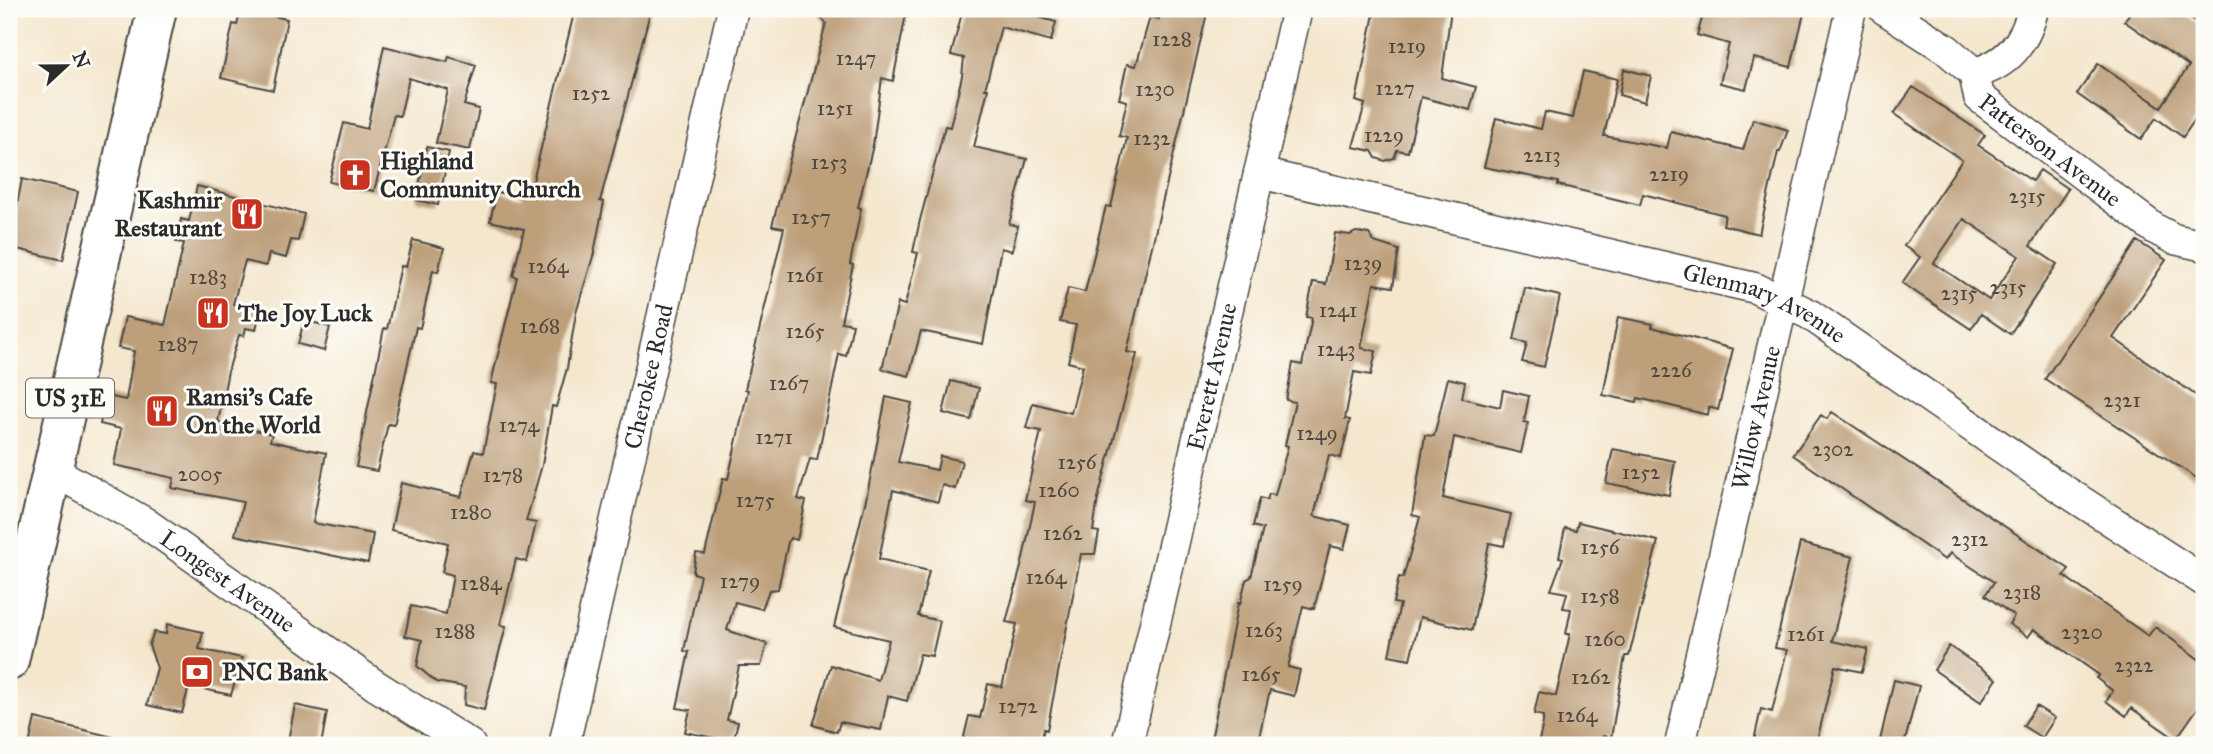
<svg xmlns="http://www.w3.org/2000/svg" width="2213" height="754" viewBox="0 0 2213 754" font-family="'IM FELL Great Primer',serif">
<rect width="100%" height="100%" fill="#fdfcf7"/>
<filter id="ink" filterUnits="userSpaceOnUse"><feTurbulence type="fractalNoise" baseFrequency=".0143" numOctaves="2"/><feDisplacementMap in="SourceGraphic" scale="14" xChannelSelector="R" yChannelSelector="G"/><feConvolveMatrix kernelMatrix="1 2 1 2 8 2 1 2 1" color-interpolation-filters="sRGB"/></filter>
<filter id="wash" filterUnits="userSpaceOnUse"><feTurbulence type="fractalNoise" baseFrequency=".00686" numOctaves="4" result="noise"/><feDisplacementMap in="SourceGraphic" scale="28" xChannelSelector="R" yChannelSelector="G"/><feGaussianBlur stdDeviation="1.57" result="paint"/><feColorMatrix in="noise" values="0 0 0 0 0 0 0 0 0 0 0 0 0 0 0 0 0 1.4 0 .05"/><feComposite in="paint" operator="in"/></filter>
<g filter="url(#wash)">
<rect width="100%" height="100%" fill="#f4e7ce"/>
<g id="blocks">
<path fill="#bd9f7a" fill-rule="evenodd" d="M241,9L287,19L273,90L221,78L233,24L237,25Z
M575,9H651L600,201L604,202L594,253L576,313L567,368L556,407L552,406L542,465L526,521L536,523L527,562L516,559L500,625L506,626L484,710L464,705L465,687L436,682L417,666L422,640L405,636L411,606L446,614L453,575L442,572L448,543L391,530L401,483L461,497L474,451L483,453L497,384L491,383L517,277L513,276L524,229L490,221L497,192L522,198L526,183L532,185Z
M813,9H907L893,81L882,78L873,145L858,207L861,208L850,264L853,265L841,322L853,324L846,356L839,354L817,460L810,459L798,499L806,501L797,540L790,538L788,542L778,589L769,590L762,609L735,602L727,630L767,644L761,666H739L727,720L738,722L733,742L685,732L690,710L677,708L689,652L684,651L700,575L693,573L696,553L705,554L723,478L728,479L748,390L745,389L784,228L772,226L826,23Z
M963,9H1008L1056,22L1051,41L1001,27L985,89H988L974,147L1027,159L1009,224L1018,226L1012,251L1001,248L983,344L921,331L909,376L882,369L898,303L905,305L918,253L913,252L920,220L945,126L950,127L962,76L964,58L951,55Z
M1161,9H1208L1127,352L1137,354L1098,498L1093,531L1099,532L1095,554H1081L1047,730L1044,729L1040,745H962L969,716L980,718L988,684L1002,687L1017,624L1006,622L1022,563L1035,502L1025,500L1041,431L1026,428L1033,403L1071,413L1083,366L1068,362L1076,325L1060,322L1068,288L1085,292L1106,206L1111,207L1127,138L1119,136L1127,101L1119,99L1127,64L1136,66L1150,17L1159,19Z
M1375,9H1451L1442,78L1476,87L1470,110L1421,97L1408,152L1397,150L1394,158L1385,161L1376,158L1372,151L1353,147L1365,104L1356,101Z
M1705,9H1805L1791,67L1754,58L1746,89L1720,83L1729,44L1697,35Z
M2133,9H2177L2204,28V106L2183,137L2156,118L2141,139L2077,94L2098,64L2161,107L2189,66L2124,21Z
M384,46L447,62L449,57L476,65L464,105L479,109L470,150L436,143L448,90L409,78L400,116L394,115L374,191L329,182L344,123L367,129Z
M1624,69L1651,76L1645,102L1619,95Z
M1583,71L1617,79L1604,136L1667,148L1671,132L1743,150L1753,119L1788,130L1780,152H1778L1759,234L1723,225L1725,215L1643,194L1640,205L1558,185V182L1484,167L1496,118L1541,129L1545,112L1573,118Z
M1913,87L1985,135L1978,145L2032,181L2040,170L2068,189L2030,246L2057,264L2010,334L1981,314L1971,329L1902,283L1920,257L1904,246L1962,160L1894,114ZM1964,219L2019,256L1989,300L1934,263Z
M427,147L449,152L438,205L416,200Z
M22,179L78,192L63,260L9,247Z
M197,186L304,214L298,241L291,240L286,258L269,254L266,266L245,261L233,304L260,310L256,330L246,328L244,336L239,335L228,371L218,422L272,434L270,441L326,453L313,523L373,534L368,563L235,535L243,502L172,488L174,478L114,465L121,429L100,424L106,396L126,400L134,351L118,348L125,317L165,325L184,243L176,242L181,219L189,221Z
M1356,232L1369,234L1374,242L1399,250L1393,287L1374,284L1361,348L1376,351L1371,375L1354,372L1345,419L1350,420L1341,458L1329,455L1314,516L1350,525L1344,549L1330,546L1314,609L1303,606L1288,667L1300,670L1294,696L1270,690L1257,745H1210L1238,603L1240,604L1246,580L1251,577L1263,529L1253,526L1260,498L1267,500L1269,494L1275,495L1288,446L1285,445L1295,402L1286,400L1293,363L1302,365L1312,318L1306,317L1313,282L1326,284L1335,233L1350,235Z
M413,240L444,248L438,272L433,270L420,328L416,327L394,425L388,424L377,471L356,467L384,328L387,329L401,266L406,267Z
M2137,241L2166,260L2113,338L2204,401V483L2045,379Z
M1525,288L1560,296L1544,367L1522,362L1527,343L1514,340Z
M1618,317L1653,324L1652,327L1733,349L1718,410L1709,407L1708,415L1638,398L1637,402L1603,395Z
M304,320L330,327L324,351L298,344Z
M1448,378L1465,382L1462,398L1500,407L1503,390L1529,396L1524,422L1528,423L1521,453L1454,437L1443,498L1511,514L1504,546L1489,543L1472,630L1420,617L1410,659L1389,655L1400,604L1393,603L1399,577L1403,578L1420,517L1412,515L1425,435L1434,436Z
M951,381L979,388L971,420L943,413Z
M886,397L912,403L898,462L937,470L940,456L962,461L955,489L942,485L938,502L893,490L879,559L929,571L918,616L940,621L932,656L920,654L907,701L888,696L881,730L840,722L837,732L813,725L831,665L878,680L889,640L834,627L867,495Z
M1832,412L2069,569L2064,576L2148,636L2155,627L2204,663V699L2176,739L2131,708L2126,716L2106,701L2113,691L2096,678L2099,675L2034,629L2028,637L2009,624L2014,616L1985,595L1994,582L1950,553L1945,560L1793,455L1821,415L1827,419Z
M1613,449L1675,461L1669,495L1606,483Z
M1578,522L1658,541L1629,656H1625L1611,738L1603,736L1601,745H1538L1543,723V716L1534,714L1539,692L1556,696L1570,634H1566L1571,609L1563,608L1567,593L1551,590L1563,558L1559,557L1565,528L1576,530Z
M1800,543L1853,557L1832,641L1868,649L1862,672L1835,666L1817,741L1808,739L1807,745H1753L1761,709L1772,712L1787,650L1775,648Z
M167,624L203,632L199,649L242,658L231,695L189,686L182,713L147,705L157,668L149,645L154,632L166,634Z
M1949,646L1997,679L1981,702L1934,670Z
M1894,680L1919,686L1904,745H1879Z
M295,705L327,712L321,745H291L292,742L288,741Z
M2036,706L2055,718L2042,738L2023,726Z
M35,718L113,737L112,745H29Z"/>
</g>
</g>
<g filter="url(#ink)">
<use href="#blocks" fill-opacity="0" stroke="#494743" stroke-width="2"/>
<g fill="none" stroke-linecap="round" stroke-linejoin="round">
<defs>
<g id="minor">
<path id="s1" d="M1884,9L1946,49L1974,73L1979,97L2155,229L2174,239L2204,246"/>
<path d="M1974,73C2007,65 2026,42 2033,9"/>
<path id="s2" d="M1259,173L1755,288L1809,314L2053,483L2204,581"/>
<path id="s3" d="M54,471L144,522L375,685L470,745"/>
<path id="s4" d="M564,745L733,9"/>
<path id="s5" d="M1127,745L1297,9"/>
<path id="s6" d="M1680,745L1851,9"/>
</g>
<path id="primary" d="M9,661L157,9"/>
</defs>
<use href="#minor" stroke="#494743" stroke-width="33"/>
<use href="#primary" stroke="#494743" stroke-width="42"/>
<use href="#minor" stroke="#fff" stroke-width="30"/>
<use href="#primary" stroke="#fff" stroke-width="38"/>
</g>
</g>
<defs>
<symbol id="church-square" viewBox="-11 -11 22 22"><rect x="-9" y="-9" width="18" height="18" rx="4" fill="#c8321e" stroke="#fdfcf7"/><path d="M-1.2-6h2.4v3.5h3.3v2.4h-3.3V6h-2.4V-.1h-3.3v-2.4h3.3Z" fill="#fff"/></symbol>
<symbol id="restaurant-square" viewBox="-11 -11 22 22"><rect x="-9" y="-9" width="18" height="18" rx="4" fill="#c8321e" stroke="#fdfcf7"/><path d="M-5-6h1v4h1v-4h1v4h1v-4h1v5L-1.5 .5V6h-2V.5L-5-1ZM5-6V6H3V1.5H1.5Q1.5-4 5-6Z" fill="#fff"/></symbol>
<symbol id="bank-square" viewBox="-11 -11 22 22"><rect x="-9" y="-9" width="18" height="18" rx="4" fill="#c8321e" stroke="#fdfcf7"/><path d="M-6-4H6V4H-6ZM0-2.3a2.3 2.3 0 1 0 0 4.6a2.3 2.3 0 1 0 0-4.6Z" fill="#fff"/></symbol>
</defs>
<g fill-rule="evenodd">
<use href="#church-square" x="336" y="156" width="38" height="38"/>
<use href="#restaurant-square" x="228" y="195" width="38" height="38"/>
<use href="#restaurant-square" x="194" y="294" width="38" height="38"/>
<use href="#restaurant-square" x="143" y="392" width="38" height="38"/>
<use href="#bank-square" x="178" y="653" width="38" height="38"/>
</g>
<g text-anchor="middle" dominant-baseline="central" stroke-width="6" stroke-linejoin="round" paint-order="stroke">
<g font-size="21" fill="#50483f">
<text x="1172" y="39">1228</text>
<text x="1407" y="46">1219</text>
<text x="856" y="58">1247</text>
<text x="1395" y="88">1227</text>
<text x="1155" y="89">1230</text>
<text x="591" y="93">1252</text>
<text x="835" y="108">1251</text>
<text x="1384" y="135">1229</text>
<text x="1152" y="138">1232</text>
<text x="1542" y="155">2213</text>
<text x="829" y="162">1253</text>
<text x="1669" y="174">2219</text>
<text x="2027" y="196">2315</text>
<text x="811" y="217">1257</text>
<text x="1363" y="263">1239</text>
<text x="548" y="266">1264</text>
<text x="805" y="275">1261</text>
<text x="208" y="277">1283</text>
<text x="2008" y="287">2315</text>
<text x="1959" y="293">2315</text>
<text x="1338" y="310">1241</text>
<text x="540" y="326">1268</text>
<text x="805" y="331">1265</text>
<text x="178" y="344">1287</text>
<text x="1336" y="349">1243</text>
<text x="1671" y="370">2226</text>
<text x="789" y="383">1267</text>
<text x="2122" y="400">2321</text>
<text x="519" y="425">1274</text>
<text x="1317" y="433">1249</text>
<text x="774" y="437">1271</text>
<text x="1833" y="449">2302</text>
<text x="1077" y="462">1256</text>
<text x="1641" y="472">1252</text>
<text x="200" y="474">2005</text>
<text x="503" y="475">1278</text>
<text x="1059" y="490">1260</text>
<text x="755" y="500">1275</text>
<text x="471" y="512">1280</text>
<text x="1063" y="533">1262</text>
<text x="1970" y="539">2312</text>
<text x="1600" y="547">1256</text>
<text x="1046" y="577">1264</text>
<text x="740" y="581">1279</text>
<text x="481" y="583">1284</text>
<text x="1283" y="584">1259</text>
<text x="2022" y="592">2318</text>
<text x="1600" y="596">1258</text>
<text x="1264" y="630">1263</text>
<text x="455" y="631">1288</text>
<text x="2082" y="632">2320</text>
<text x="1806" y="634">1261</text>
<text x="1605" y="639">1260</text>
<text x="2134" y="665">2322</text>
<text x="1261" y="674">1265</text>
<text x="1591" y="677">1262</text>
<text x="1018" y="706">1272</text>
<text x="1577" y="715">1264</text>
</g>
<rect fill="#fdfcf7" stroke="#6a6a68" stroke-width="2" x="26" y="378.5" width="88" height="39" rx="5"/>
<g font-size="23" font-weight="bold" fill="#2b2b2b">
<text x="70" y="398">US 31E</text>
</g>
<g font-size="24" fill="#2b2b2b" stroke="#fdfcf7">
<text stroke="none"><textPath href="#s1" startOffset="224">Patterson Avenue</textPath></text>
<text stroke="none"><textPath href="#s2" startOffset="523">Glenmary Avenue</textPath></text>
<text stroke="none"><textPath href="#s4" startOffset="378">Cherokee Road</textPath></text>
<text stroke="none"><textPath href="#s5" startOffset="378">Everett Avenue</textPath></text>
<text stroke="none"><textPath href="#s6" startOffset="336">Willow Avenue</textPath></text>
<text stroke="none"><textPath href="#s3" startOffset="206">Longest Avenue</textPath></text>
</g>
<g font-size="24" font-weight="bold" fill="#2b2b2b" stroke="#fdfcf7" text-anchor="start">
<text x="380" y="161">Highland<tspan x="380" dy="28">Community Church</tspan></text>
<text x="222" y="200" text-anchor="end">Kashmir<tspan x="222" dy="28">Restaurant</tspan></text>
<text x="238" y="313">The Joy Luck</text>
<text x="186" y="397">Ramsi's Cafe<tspan x="186" dy="28">On the World</tspan></text>
<text x="222" y="672">PNC Bank</text>
</g>
</g>
<rect width="2213" height="754" fill="none" stroke="#fdfcf7" stroke-width="35"/>
<g transform="translate(66 66) rotate(68)" stroke="#fdfcf7" stroke-width="5" paint-order="stroke">
<path d="M0-5L12 26L0 18L-12 26Z" fill="#2b2b2b"/>
<text y="-10" font-size="19" font-weight="bold" text-anchor="middle" fill="#2b2b2b">N</text>
</g>
</svg>
